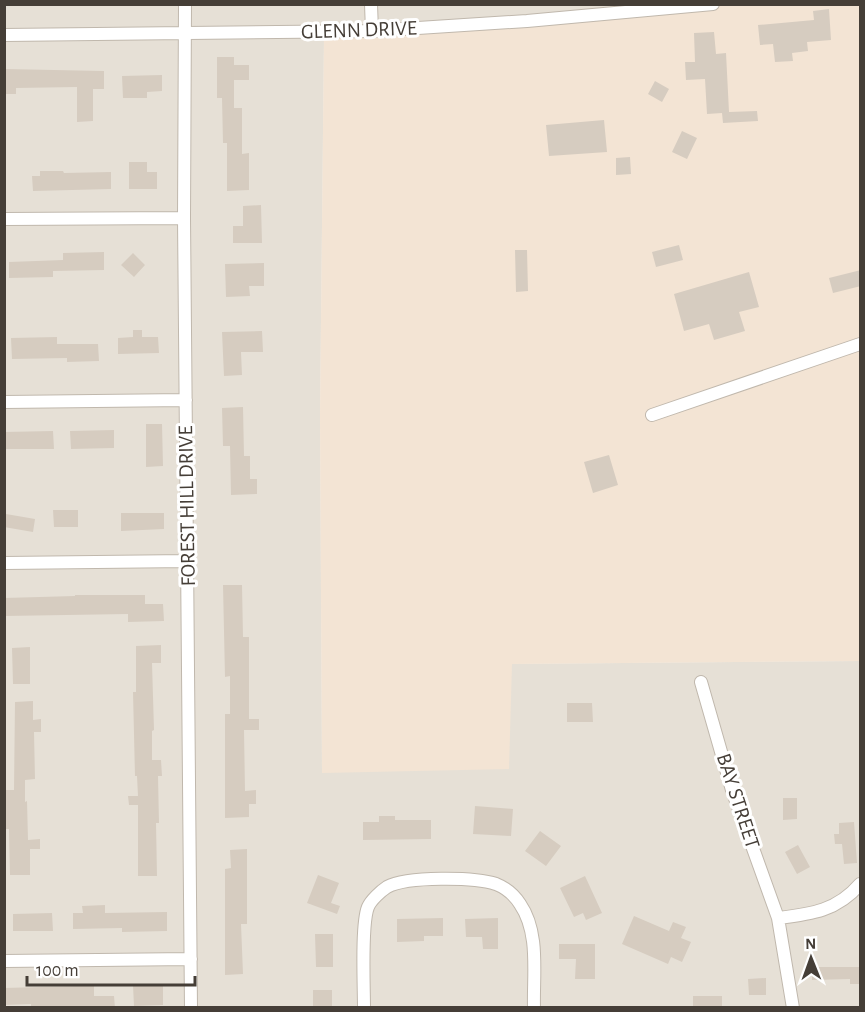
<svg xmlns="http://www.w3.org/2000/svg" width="865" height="1012" viewBox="0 0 865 1012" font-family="'Alegreya Sans',sans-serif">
<rect width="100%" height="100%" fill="#f2eee7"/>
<path fill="#e6e0d6" d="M5,5H692L324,37L320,415L322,772L512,664L860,661V1007L5,1008Z"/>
<path fill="#f3e4d4" d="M692,5H860V661L512,664L509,769L322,773L320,415L324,37Z"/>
<path fill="#d6ccc0" d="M829,9L831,40L807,42L808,51L792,53L793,61L775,62L773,44L760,45L758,25L814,20L813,11Z
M714,32L716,54L726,53L729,112L757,111L758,121L723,123L722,113L707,114L705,79L686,80L685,62H695L694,33Z
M217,57H234V65H249V80H234V108H242V154L249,153V190L227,191V143H223L222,98H217Z
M4,69L104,71V89H93V121L77,122V87L16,88V94H4Z
M162,75V91L147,92V98H123L122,76Z
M655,81L669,89L662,102L648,94Z
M604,120L607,152L549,156L546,125Z
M682,131L697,138L687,159L672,152Z
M630,157L631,174L616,175V158Z
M129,162H147V172H157V189H129Z
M40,171H63L64,173L111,172V189L33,191L32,176H40Z
M261,205L262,243H233V226H243V206Z
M679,245L683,260L656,267L652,252Z
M515,250H527L528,291L516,292Z
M104,252V270L53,271V277L9,278V262L63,260V253Z
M133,253L145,265L134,277L121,265Z
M264,263V286H249L250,296L226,297L225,264Z
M861,270V286L833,293L829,278Z
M749,272L759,307L739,312L745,331L714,340L709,324L684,331L674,294Z
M133,330H142V337H158L159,353L118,354V338L133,337Z
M262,331L263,352H241L242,375L224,376L222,332Z
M57,337V344H98L99,361L67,362V358L12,359L11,338Z
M243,407L244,456H250V479H257V494L231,495L230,446H223L222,408Z
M146,424H162L163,466L146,467Z
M114,430V448L71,449L70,431Z
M53,431L54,449H4V432Z
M609,455L618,485L593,493L584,462Z
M53,510H78V527H54Z
M121,513H164V529L121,531Z
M6,514L35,519L33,532L4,527Z
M223,585H242L243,637H249V719H259V730H244L245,791L256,790V804H249V817L225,818V714H230V676L225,677Z
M75,595H145V604H163L164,621L128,622V614L4,616V598L75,596Z
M161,645V663H152L154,730L152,731V760H161L162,776H158L159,823H156L157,876H138V805H129L128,796H138L137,776H135L133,692H136V646Z
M30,647V684H13L12,648Z
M33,701V720L41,719V732H34L35,779L25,780V802L27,801L28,840L40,839V849H30V875H10L9,829H6V790H14L15,702Z
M567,703H592L593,722H567Z
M783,798H797V819L783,820Z
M475,806L513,809L511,836L473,834Z
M379,816H395V820H431V839L363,840V822H379Z
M854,822L857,863L844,864L842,844H835L834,834H839V823Z
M540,831L561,846L546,866L525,851Z
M798,845L810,867L797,874L785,852Z
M247,849V924H241L243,974L225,975V869L231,868L230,850Z
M318,875L339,883L331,903L340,906L337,914L307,903Z
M585,876L602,913L586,920L583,913L574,917L560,888Z
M105,905V913L167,912V931L122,932V928L73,929V913H83L82,906Z
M52,913L53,931H13V914Z
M634,916L669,931L673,922L686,927L681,938L691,942L682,962L671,957L668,964L622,944Z
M443,918V936H424V941L397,942V919Z
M498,918V949H483L482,937H466L465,919Z
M315,934H333V967H316Z
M559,944H595V979H575L576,959H559Z
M812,967H861V984H850V979L812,980Z
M766,978V995H749L748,979Z
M133,985H163V1005L134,1006Z
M77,986H94V996H114L115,1008H31V1004L4,1005V988Z
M313,990H332V1008H313Z
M693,996H722V1008H693Z"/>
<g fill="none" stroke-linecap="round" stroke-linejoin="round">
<defs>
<path id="minor" d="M185,4L184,218L191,1008
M371,4L372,31
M4,35L372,31L527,21L713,4
M4,219L184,218
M4,402L186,400
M652,415L860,344
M4,563L188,561
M701,682L732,790L778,918L793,1008
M778,918C811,914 837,911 860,884
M4,961L191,959
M364,1008C364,986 361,924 368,907C371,900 381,891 387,887C407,876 475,877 496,884C506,888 515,896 520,904C540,933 533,974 534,1008"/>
</defs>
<use href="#minor" stroke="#c0b8ad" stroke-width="14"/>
<use href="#minor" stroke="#fff" stroke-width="12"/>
</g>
<g text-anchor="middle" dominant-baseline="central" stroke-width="6" stroke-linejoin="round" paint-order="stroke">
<g font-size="21" fill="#453e37" stroke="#fff">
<text transform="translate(359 30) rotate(-2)">GLENN DRIVE</text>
<text transform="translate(187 506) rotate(-91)">FOREST HILL DRIVE</text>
<text transform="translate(738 801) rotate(72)">BAY STREET</text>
</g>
</g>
<rect width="865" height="1012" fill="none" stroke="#453e37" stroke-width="12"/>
<g transform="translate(811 958) rotate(359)" stroke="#ffffff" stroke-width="4.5" paint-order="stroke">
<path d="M0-4.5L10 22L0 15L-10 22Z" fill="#453e37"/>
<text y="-9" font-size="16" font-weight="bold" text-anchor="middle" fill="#453e37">N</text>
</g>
<path d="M27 976v9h168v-9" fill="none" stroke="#453e37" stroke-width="3"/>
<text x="36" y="976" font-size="18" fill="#453e37" stroke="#ffffff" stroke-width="4.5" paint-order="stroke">100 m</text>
</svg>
